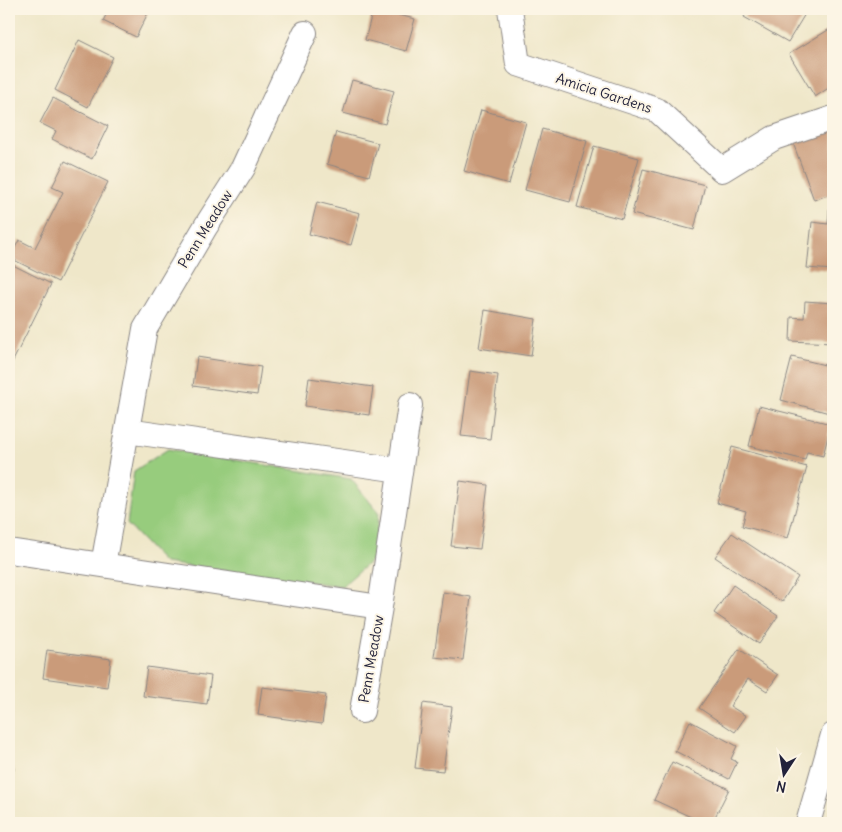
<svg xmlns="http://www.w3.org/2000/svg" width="842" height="832" viewBox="0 0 842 832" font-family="Delius,sans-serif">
<rect width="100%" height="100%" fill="#fcf5e5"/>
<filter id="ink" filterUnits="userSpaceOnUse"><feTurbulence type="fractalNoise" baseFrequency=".02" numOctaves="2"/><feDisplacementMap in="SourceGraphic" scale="10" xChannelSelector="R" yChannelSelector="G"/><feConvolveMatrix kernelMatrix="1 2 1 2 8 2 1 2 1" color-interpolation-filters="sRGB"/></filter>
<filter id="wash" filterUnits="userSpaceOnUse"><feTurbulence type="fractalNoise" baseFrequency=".0096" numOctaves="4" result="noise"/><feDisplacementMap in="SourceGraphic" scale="20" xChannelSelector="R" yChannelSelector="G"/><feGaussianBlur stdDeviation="1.12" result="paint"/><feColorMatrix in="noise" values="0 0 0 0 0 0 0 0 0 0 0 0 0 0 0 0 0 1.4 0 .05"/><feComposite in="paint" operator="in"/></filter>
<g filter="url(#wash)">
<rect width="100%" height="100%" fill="#efe7c9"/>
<path fill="#97cc7d" stroke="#5c775c" d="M168,449L351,479L379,513L374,558L342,586L164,563L127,524L134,471Z"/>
<g id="blocks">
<path fill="#ca9b7a" d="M109,9H150L136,37L103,21Z
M373,9L415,19L406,51L365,40Z
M748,9H808L788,42L744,17Z
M833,27V85L815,97L789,54Z
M79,40L113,57L88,107L55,90Z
M352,80L394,91L385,124L343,113Z
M53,98L108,126L92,159L52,139L56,131L40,123Z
M481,110L526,122L509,184L464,171Z
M833,125V193L814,200L792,140Z
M542,129L587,141L570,202L525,190Z
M336,132L378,143L369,176L327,164Z
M594,146L639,158L622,219L577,207Z
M65,161L108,182L58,282L10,258L19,240L35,248L63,192L52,187Z
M643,169L705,185L694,230L632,214Z
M317,202L360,213L351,245L309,234Z
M829,209H833V270L807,268L812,222L828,224Z
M9,263L51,284L9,369Z
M805,301L833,303V343L790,341L791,317L804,318Z
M485,310L536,319L531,356L479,348Z
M197,357L261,367L257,395L193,386Z
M792,357L833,367V414L781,400Z
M470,371L498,375L490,439L461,436Z
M309,378L373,387L369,415L305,406Z
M759,406L831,424L823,456L807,452L805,460L749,446Z
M732,447L807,467L788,538L742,526L746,511L717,503Z
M460,481L488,485L480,549L451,546Z
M732,533L798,577L782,602L715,557Z
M733,585L778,616L759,644L714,613Z
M443,592L471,597L463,660L434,657Z
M739,649L778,675L767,691L748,679L730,706L746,716L735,732L699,708Z
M47,650L111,659L107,687L43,678Z
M147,667L211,676L207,704L143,696Z
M262,687L326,695L322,724L258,715Z
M423,703L452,707L443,771L415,768Z
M690,721L737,746L731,759L737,762L729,779L675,751Z
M672,762L729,789L712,823H704L654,800Z
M9,767L14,768L10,799L9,798Z"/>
</g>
</g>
<g filter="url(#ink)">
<use href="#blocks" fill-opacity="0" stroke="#888482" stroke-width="1"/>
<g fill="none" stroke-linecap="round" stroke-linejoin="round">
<defs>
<path id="minor" d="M510,9L518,64L657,110L722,170L774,138L833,118
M127,431L400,470
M9,551L380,607
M103,565L145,329L206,226L243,168L305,33
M362,711L380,607L410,405
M808,823L833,735"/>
</defs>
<use href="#minor" stroke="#888482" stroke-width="26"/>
<use href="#minor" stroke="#fff" stroke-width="24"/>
</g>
</g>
<g text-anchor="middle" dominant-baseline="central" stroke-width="4" stroke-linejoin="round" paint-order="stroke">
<g font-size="14" fill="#22223b" stroke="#fcf5e5">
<text transform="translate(604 93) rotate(18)">Amicia Gardens</text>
<text transform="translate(205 229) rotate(-58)">Penn Meadow</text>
<text transform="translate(371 659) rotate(-80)">Penn Meadow</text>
</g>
</g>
<rect width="842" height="832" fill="none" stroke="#fcf5e5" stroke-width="30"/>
<g transform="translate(784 774) rotate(192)" stroke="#fcf5e5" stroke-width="4" paint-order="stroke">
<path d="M0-4L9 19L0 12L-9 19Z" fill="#22223b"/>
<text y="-8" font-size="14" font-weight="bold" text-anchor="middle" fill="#22223b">N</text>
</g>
</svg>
